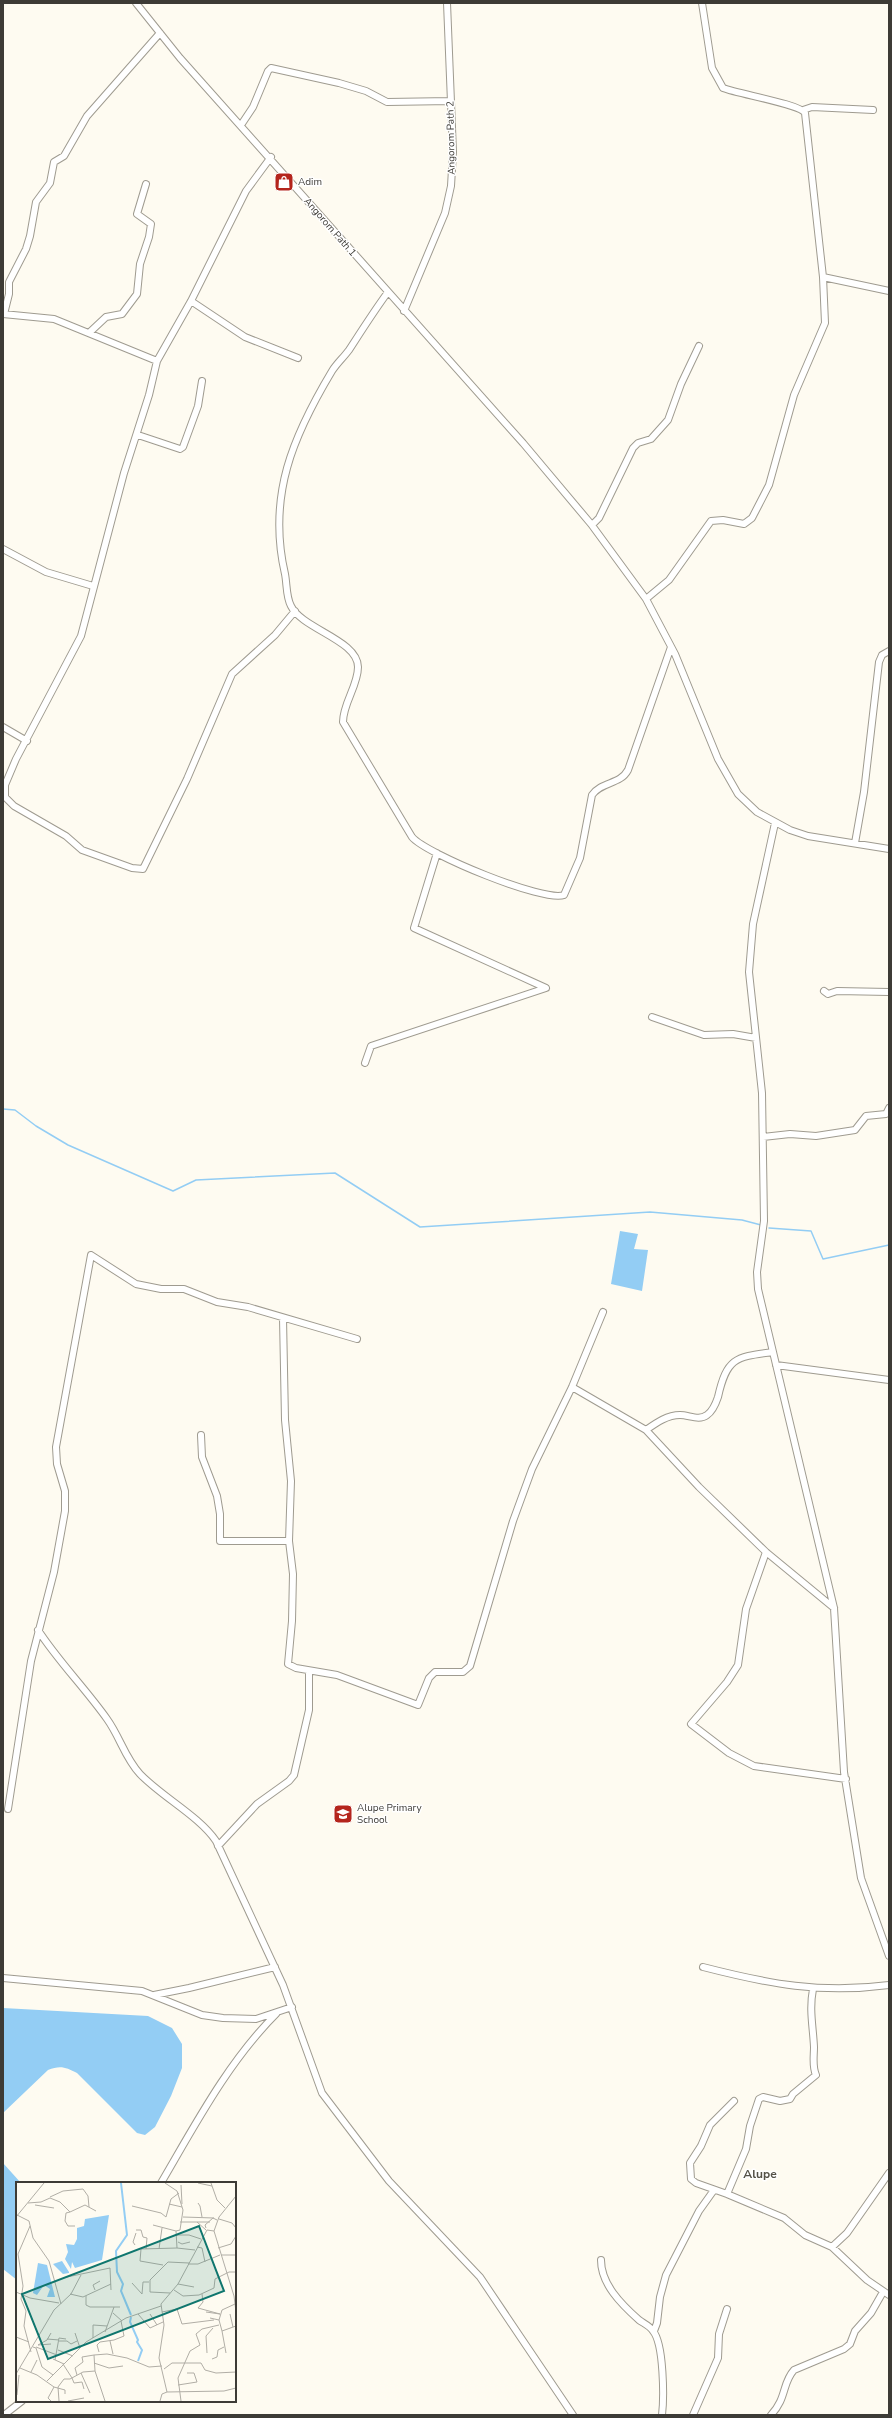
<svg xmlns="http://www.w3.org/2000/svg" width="892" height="2418" viewBox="0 0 892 2418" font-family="'Nunito Sans',sans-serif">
<rect width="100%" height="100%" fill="#fefbf1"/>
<path fill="#93cdf4" d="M620,1231L638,1234L634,1249L648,1250L642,1291L611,1284Z
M3,2008L148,2016L172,2028L182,2044V2068L171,2096L155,2127L145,2135L137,2133L77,2073C66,2067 60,2065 48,2070L3,2113Z
M3,2163L21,2183H17V2280L3,2269Z"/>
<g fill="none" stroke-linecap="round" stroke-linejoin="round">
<path stroke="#93cdf4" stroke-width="1.5" d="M3,1109L15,1110L36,1126L68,1145L173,1191L196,1180L335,1173L420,1227L650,1212L742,1220L761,1225
M769,1228L811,1231L823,1259L889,1245"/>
<defs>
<path id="minor" d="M136,3L180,58L523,443L591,524L646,599L675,654L718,759L738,794L757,812L790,830L808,836L889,849
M803,110L812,107L873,110
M241,125L253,107L268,71L271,68L339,83L366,91L387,102L451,101
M823,277L889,291
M388,292C374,311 362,330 349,350C344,357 337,363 332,371C293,436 267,496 285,574C287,584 286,597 291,606C302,629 358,640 358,667C358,686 343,703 343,722L412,837C426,854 545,903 564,895L580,858L592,795C602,781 620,785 628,770L671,647
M191,301L245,337L298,358
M404,311L445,213L451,186L453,152L447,3
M3,314L54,319L157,361L191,301L246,191L271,157
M4,314L9,294V282L26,249L30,236L36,202L50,183L54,162L64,156L87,116L160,33
M90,332L106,317L122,314L137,294L140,264L149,237L151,224L137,214L146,184
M157,361L149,395L124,473L81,636L16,759L5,785V797L14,806L66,836L82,850L132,868L143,869L187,779L232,674L275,635L295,611
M138,435L180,449L183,447L198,406L202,381
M592,525L599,518L633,448L638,443L651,439L668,420L681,384L699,346
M3,549L46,572L93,586
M646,599L669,580L711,521L723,520L744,524L752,518L769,485L794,395L825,323L823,277L805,113C800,104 738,94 723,88L712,68L702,3
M3,727L27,741
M775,823L753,924L749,972L762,1093L764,1221L757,1272L758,1289L834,1608L844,1772L861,1878L889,1956
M855,843L864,792L879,662L882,655L889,651
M824,991L828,994L837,991L889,992
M652,1017L704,1035L733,1034L756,1038
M365,1063L371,1046L546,988L414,928L437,853
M763,1137L790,1134L816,1136L855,1130L866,1116L886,1114L889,1108
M283,1318L285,1420L291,1481L289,1541L293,1574L292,1621L288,1664L296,1668L337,1675L418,1705L429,1678L435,1672H463L470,1666L513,1521L532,1469L572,1387L603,1312
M776,1365L889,1380
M572,1387L646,1430L699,1487L766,1552L834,1608
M646,1430C656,1423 667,1415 680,1415C689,1415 699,1421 707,1415C713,1411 716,1403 718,1397C727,1357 736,1357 773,1352
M201,1435L202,1457L217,1496L220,1514V1541H289
M766,1552L746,1609L738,1665L727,1682L691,1724L729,1753L754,1766L846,1779
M38,1630C58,1661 85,1688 107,1719C120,1737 125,1758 140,1774C162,1797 199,1816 216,1841L283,1985L322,2093L389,2181L480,2277L573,2415
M8,1809L31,1661L54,1572L65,1511V1491L57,1464L56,1447L91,1255L136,1284L161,1289H184L217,1302L248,1307L357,1339
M218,1846L257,1804L289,1781L294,1775L309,1710V1671
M703,1967C769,1984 821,1994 889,1985
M3,1978L142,1991L202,2015L223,2018L256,2019L292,2007
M154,1995L189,1988L275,1967
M734,2101L710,2125L701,2146L690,2163L691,2179L696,2183L727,2194L784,2218L805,2235L832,2247L867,2280L889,2295
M161,2183C195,2125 228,2062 276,2014
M727,2194L746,2149L750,2126L759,2099L763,2097L780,2101L790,2099L793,2094L816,2075C812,2066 814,2057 814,2047C813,2026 809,2010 813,1989
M832,2247L847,2233L889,2173
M601,2260C601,2284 621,2304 639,2320C643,2323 650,2326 653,2331C664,2344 664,2398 662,2415
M654,2331L657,2323L660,2297L666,2275L699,2211L714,2190
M4,2415L22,2401
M693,2415L718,2358L719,2334L727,2309
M771,2415C787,2398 782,2383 794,2370L844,2349L850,2344L855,2331L871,2313L883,2292"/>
</defs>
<use href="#minor" stroke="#9f9b90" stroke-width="8"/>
<use href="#minor" stroke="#fff" stroke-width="6"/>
</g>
<defs>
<symbol id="shop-square" viewBox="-11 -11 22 22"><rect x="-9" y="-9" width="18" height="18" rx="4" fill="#b4251d" stroke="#fff"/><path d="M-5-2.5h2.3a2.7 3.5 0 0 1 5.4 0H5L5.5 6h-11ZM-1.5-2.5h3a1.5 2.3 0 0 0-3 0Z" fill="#fff"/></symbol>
<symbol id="school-square" viewBox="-11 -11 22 22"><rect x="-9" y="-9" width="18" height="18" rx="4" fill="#b4251d" stroke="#fff"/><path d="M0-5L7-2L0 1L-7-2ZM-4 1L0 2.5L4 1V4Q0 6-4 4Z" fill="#fff"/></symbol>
</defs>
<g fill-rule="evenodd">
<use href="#shop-square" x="273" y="171" width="22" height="22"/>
<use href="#school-square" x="332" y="1803" width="22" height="22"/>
</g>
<g text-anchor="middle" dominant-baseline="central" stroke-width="3" stroke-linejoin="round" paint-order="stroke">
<g font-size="10" fill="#3d3b36" stroke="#fff">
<text transform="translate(451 138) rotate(-91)">Angorom Path 2</text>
<text transform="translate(330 227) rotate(49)">Angorom Path 1</text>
</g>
<g font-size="10" fill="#3d3b36" stroke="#fff" text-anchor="start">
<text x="298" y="182">Adim</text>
<text x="357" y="1808">Alupe Primary<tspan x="357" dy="12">School</tspan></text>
</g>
<g font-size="12" font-weight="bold" fill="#555248" stroke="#fff">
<text x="760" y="2174">Alupe</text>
</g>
</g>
<g transform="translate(16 2182)">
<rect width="220" height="220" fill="#fefbf1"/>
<path d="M93,33L86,78L59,86L56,80L55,87L49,77L52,70L50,62L58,63L61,57V46L68,44L69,37ZM46,79L53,90V91L47,92L37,82ZM22,81L31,83L39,115H31L34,107L28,103L21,113L17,111Z" fill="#93cdf4"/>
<path fill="none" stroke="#93cdf4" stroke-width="2" d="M105,1L111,53L100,69L101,90L107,102L105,109L115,133M115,135L114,140L122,158L121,160L126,168L122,179"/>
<path fill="none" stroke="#b1aea6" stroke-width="1" d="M149,1L161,9L167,28L164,48L160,49L161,66L179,68M182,1L196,4M195,1L201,18L209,26M165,3L166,22M220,14L203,35L198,49L218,114L220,130M34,15L47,9L67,7L72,14L73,25M12,21L25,20L34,16L44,20L54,30L69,23L80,29M182,21L184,24L186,35M153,22L166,25M19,23L38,26M116,24L145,31L150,35L155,17L163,11M54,30L50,31L49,39L52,44H59M1,33L13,39L17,56L33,79L45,122M0,35L28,1M167,35L198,36M203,37L216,41L220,46M164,40H181L190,48M181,40H194M137,43L160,49M14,44L2,72L7,104L5,117L10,129L8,144L15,170M190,46L189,43L197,36L201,38M120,48H125L127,55L131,56L130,67M160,53H173L185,57M162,60L166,62L174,60M119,63L117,60L120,51M181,65L186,66L189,80M202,66L215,62L220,54M143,67L146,46M205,73H220M172,82H182L204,73M147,83L124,79L125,67L161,66M51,95L94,86L95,108M116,101L126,112L127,100H133M162,102L178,105M79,108L77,103L84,99M158,108L167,114L183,113L198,106L199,97L213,90H220M0,110L14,116L43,121M154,111L134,110V98L152,80L173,81M54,112L67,115L95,102M186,112L187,120L182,126L204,132L190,130M70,114V123L74,125H104M146,130L161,127L166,142L198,138M97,131L106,139M122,132L134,146L147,140M134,132L141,143M214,132L217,145M194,136L203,138L206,128L219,122M203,138L206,149L220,144M206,149L210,171M89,150L98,125M59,151L64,166M0,155L13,160M77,156V143L91,144M31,157L43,158M43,159H51L55,162L61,159M94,159L97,172M22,163L31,158L35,151M22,163L35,162M17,165L20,166L26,185L37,193M20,165L41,173M42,168L57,174M83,170L81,163L84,160L98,158L108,154L105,139M191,171L190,154L197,146M37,177L48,182M196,177L201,175L202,168L208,165M39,178L43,156L50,157M78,181L93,186L107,184M47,182L56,196M4,186L21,193L38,205L49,208V212M148,187L156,181H185L189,188L200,191L220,190M15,190L21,178M65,191L74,211M0,192L38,128L55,112L65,93M61,193L59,186L67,180L66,175L78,173M56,196L58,201L66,200L68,207M31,199L70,160L110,136L145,124M162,203L181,200L178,191H171M151,210L208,209L220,206M1,213L3,193M35,219L32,216L38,205M43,219L42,205L48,197H54L67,190L79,189M52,219L68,216M89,219L79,189L78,173L91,172L111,176L133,185L146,184M144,219L146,212L151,210L143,176L148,143L145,122L162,102L191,48L198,49M165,219L162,196L174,169L184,163L180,152L186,147L203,143"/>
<path fill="#0f766e" fill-opacity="0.15" stroke="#0f766e" stroke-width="2" d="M183,44L208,109L32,177L6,112Z"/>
<rect width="220" height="220" fill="none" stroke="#3d3b36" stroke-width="2"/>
</g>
<rect width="892" height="2418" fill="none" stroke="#3d3b36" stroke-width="8"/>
</svg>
